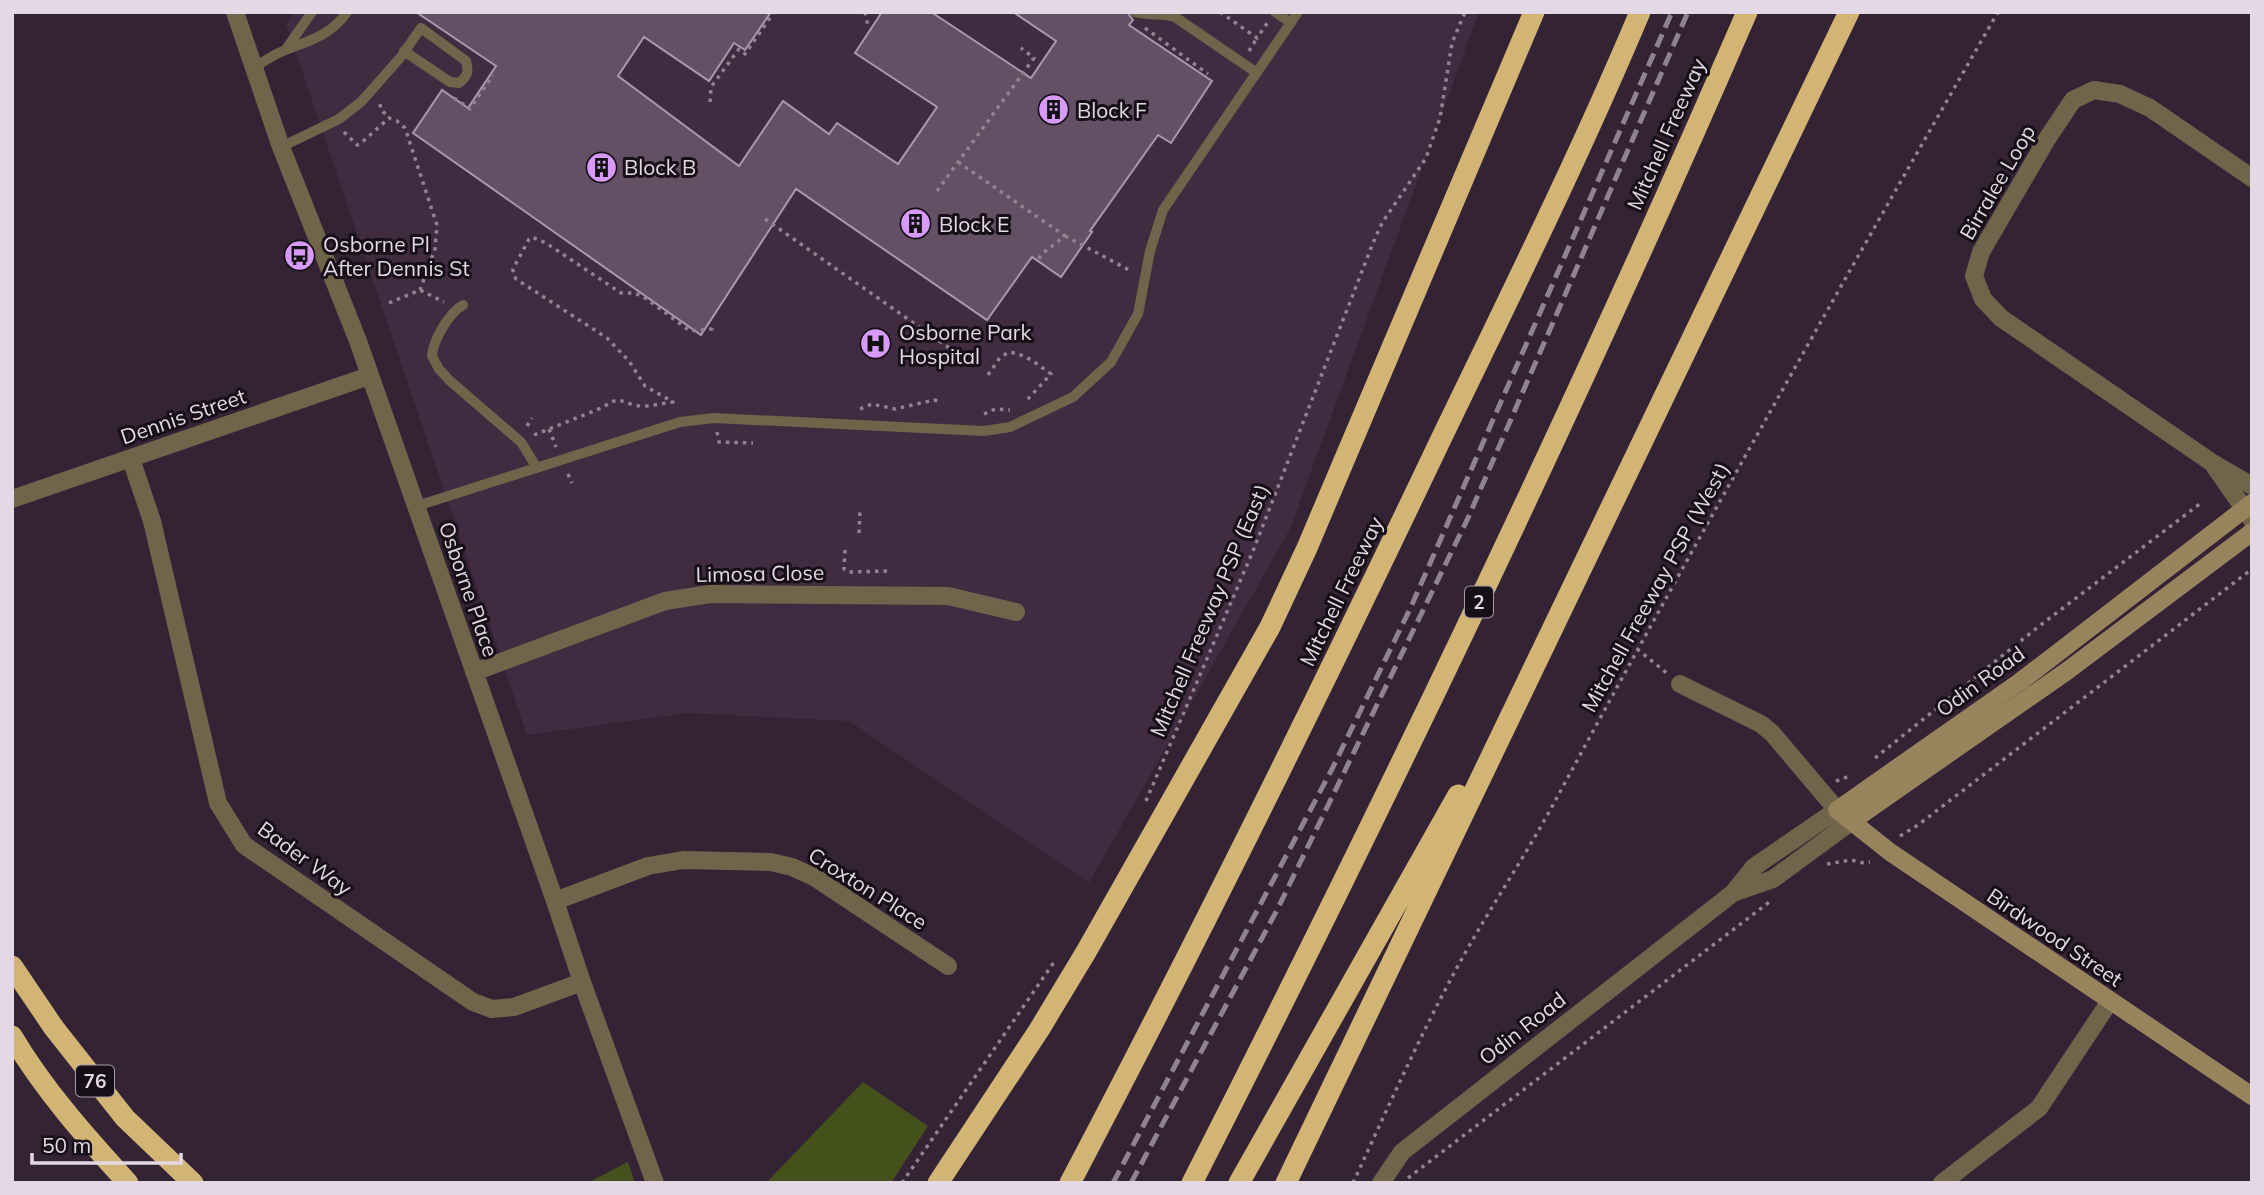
<svg xmlns="http://www.w3.org/2000/svg" width="2264" height="1195" viewBox="0 0 2264 1195" font-family="Mulish,sans-serif">
<rect width="100%" height="100%" fill="#342235"/>
<path fill="#412b41" d="M294,12H1479L1290,529L1089,883L849,721L687,713L527,735L286,24Z"/>
<path fill="#45511b" d="M863,1082L928,1126L891,1183H766Z
M628,1162L635,1183H587Z"/>
<path fill="#635065" stroke="#ac97ae" stroke-width="2" d="M416,12H771L745,50L734,43L709,81L644,37L618,76L739,166L783,101L829,134L837,123L898,164L937,107L855,53L882,12H931L1031,78L1056,41L1013,12H1127L1133,20L1129,25L1212,81L1171,143L1158,135L1090,231L1092,232L1061,277L1032,257L987,320L796,189L701,335L413,133L442,90L468,108L496,66Z"/>
<g fill="none" stroke-linecap="round" stroke-linejoin="round">
<path stroke="#918391" stroke-width="3.5" stroke-dasharray="3.5 5" stroke-linecap="butt" d="M865,12L868,26
M1220,12L1257,38L1268,22
M1145,28L1208,74
M1249,51L1257,38
M454,98L470,109L493,75
M710,102L711,87L739,49L745,54L774,12
M380,104L381,110L389,117
M344,132L357,145L360,144L389,118L397,121L405,128L437,225L435,249L420,290
M958,162L1065,236L1043,253L1037,261
M937,191L1034,58L1021,48
M765,219L968,361
M1065,236L1131,271
M389,303L420,290L444,302
M988,375L999,359L1008,352C1026,354 1037,364 1051,374L1026,401
M860,409L872,404L895,409L934,400L938,401
M984,414L995,409L1010,410
M527,426L532,418
M549,429L556,447
M717,432L719,442L753,443
M534,435L604,407C620,393 625,406 643,406C653,406 663,403 673,402L645,386L629,361L607,338L516,279L513,274V269L529,239L532,237L546,243L621,293H635L647,299L690,331L712,329L711,324
M568,474L572,483
M859,533L860,510
M845,550L844,569L848,572L890,571
M1637,649L1668,674
M1875,758L2038,627L2201,503
M1836,781L1852,775
M1146,801L1253,551L1373,243L1382,223L1426,158L1440,118L1452,43L1465,12
M1900,836L1918,825L2252,569
M1827,864L1851,860L1864,863L1870,862
M1408,1178L1772,900
M902,1183L1054,962
M1353,1183C1385,1114 1416,1044 1452,977C1483,918 1522,862 1554,803C1698,537 1847,274 1998,12"/>
<path stroke="#70644b" stroke-width="10" d="M1135,12C1148,16 1162,13 1175,17L1257,73
M1275,12L1291,23
M286,49L312,12
M254,67C265,61 276,53 288,49C312,40 332,34 347,12
M281,147L339,119L361,102L400,58L421,28L466,61C469,71 468,76 459,83L450,82L404,51
M463,305C449,313 433,340 432,356L439,369L449,380L521,442L537,468
M417,506L680,422L714,418L984,431L1010,427L1073,397L1111,362L1138,314L1150,251L1163,210L1298,12"/>
<path stroke="#70644b" stroke-width="18" d="M235,12L281,147L358,341L555,901L582,982L655,1183
M2252,178L2150,108L2120,94L2094,90L2073,100L2047,139L1981,252L1974,276L1983,299L2001,318L2211,462L2252,486
M131,459L152,521L218,803L244,845L473,1002L492,1009L514,1007L582,982
M2215,467L2252,520
M12,499L369,376
M474,672L665,601L710,594L948,596L1016,612
M1733,893L1773,879L1852,821
M555,901L648,866L683,860L771,862L792,867L814,877L948,966
M1381,1183L1402,1152L1733,893L1754,867L1837,810L1772,733L1761,724L1680,684
M1942,1183L2039,1108L2110,1001"/>
<path stroke="#97845d" stroke-width="18" d="M2252,503L2021,681L1837,810L1890,852L2252,1096
M1852,821L2067,671L2252,532"/>
<path stroke="#d2b475" stroke-width="21" d="M12,966L54,1028L125,1118L193,1183
M12,1036C44,1090 86,1137 128,1183
M938,1183L1039,1030L1086,952L1270,627L1307,548L1534,12
M1070,1183C1199,938 1322,689 1441,439C1509,298 1579,157 1640,12
M1192,1183C1388,798 1575,409 1747,12
M1239,1183L1458,795
M1286,1183L1849,12"/>
<path stroke="#908291" stroke-width="5" stroke-dasharray="14 7" stroke-linecap="butt" d="M1113,1183L1332,769L1410,609L1672,12
M1131,1183L1277,910L1468,518L1688,12"/>
</g>
<defs>
<symbol id="building-disc" viewBox="-11 -11 22 22"><circle r="9.5" fill="#d89af8" stroke="#170f17"/><path d="M-4-6H4V6H1V3H-1V6H-4ZM-2.5-4.3h1.7v1.8h-1.7ZM.8-4.3h1.7v1.8H.8ZM-2.5-1h1.7V.8h-1.7ZM.8-1h1.7V.8H.8Z" fill="#111"/></symbol>
<symbol id="bus-disc" viewBox="-11 -11 22 22"><circle r="9.5" fill="#d89af8" stroke="#170f17"/><path d="M-5-6H5V4H4V6H2V4H-2V6H-4V4H-5ZM-3.5-4V0h7V-4ZM-3.5 1.2v1.5H-2V1.2ZM2 1.2v1.5H3.5V1.2Z" fill="#111"/></symbol>
<symbol id="hospital-disc" viewBox="-11 -11 22 22"><circle r="9.5" fill="#d89af8" stroke="#170f17"/><path d="M-5-5h3v3.5h4V-5h3V5h-3V1.5h-4V5h-3Z" fill="#111"/></symbol>
</defs>
<g fill-rule="evenodd">
<use href="#building-disc" x="1036" y="92" width="35" height="35"/>
<use href="#building-disc" x="584" y="150" width="35" height="35"/>
<use href="#building-disc" x="898" y="206" width="35" height="35"/>
<use href="#bus-disc" x="282" y="238" width="35" height="35"/>
<use href="#hospital-disc" x="858" y="326" width="35" height="35"/>
</g>
<g text-anchor="middle" dominant-baseline="central" stroke-width="6" stroke-linejoin="round" paint-order="stroke">
<g fill="#170f17" stroke="#a69ca6" stroke-width="2">
<rect x="1465" y="586.5" width="28" height="31" rx="5"/>
<rect x="76" y="1065.5" width="38" height="31" rx="5"/>
</g>
<g font-size="19" font-weight="bold" fill="#e3d8e3">
<text x="1479" y="602">2</text>
<text x="95" y="1081">76</text>
</g>
<g font-size="21" fill="#e3d8e3" stroke="#170f17" text-anchor="start">
<text x="1077" y="110">Block F</text>
<text x="624" y="167">Block B</text>
<text x="939" y="224">Block E</text>
<text x="323" y="244">Osborne Pl<tspan x="323" dy="24">After Dennis St</tspan></text>
<text x="899" y="332">Osborne Park<tspan x="899" dy="24">Hospital</tspan></text>
</g>
<g font-size="21" fill="#e3d8e3" stroke="#170f17">
<text transform="translate(1666 134) rotate(-66)">Mitchell Freeway</text>
<text transform="translate(1997 182) rotate(-60)">Birralee Loop</text>
<text transform="translate(183 416) rotate(-19)">Dennis Street</text>
<text transform="translate(760 573) rotate(-1)">Limosa Close</text>
<text transform="translate(1655 587) rotate(-61)">Mitchell Freeway PSP (West)</text>
<text transform="translate(469 589) rotate(71)">Osborne Place</text>
<text transform="translate(1341 591) rotate(-64)">Mitchell Freeway</text>
<text transform="translate(1209 610) rotate(-67)">Mitchell Freeway PSP (East)</text>
<text transform="translate(1980 681) rotate(-36)">Odin Road</text>
<text transform="translate(305 858) rotate(36)">Bader Way</text>
<text transform="translate(868 888) rotate(32)">Croxton Place</text>
<text transform="translate(2055 937) rotate(34)">Birdwood Street</text>
<text transform="translate(1522 1028) rotate(-38)">Odin Road</text>
</g>
</g>
<rect width="2264" height="1195" fill="none" stroke="#e3d8e3" stroke-width="28"/>
<path d="M32 1153v10h149v-10" fill="none" stroke="#e3d8e3" stroke-width="3.5"/>
<text x="42" y="1153" font-size="21" fill="#e3d8e3" stroke="#170f17" stroke-width="5" paint-order="stroke">50 m</text>
</svg>
